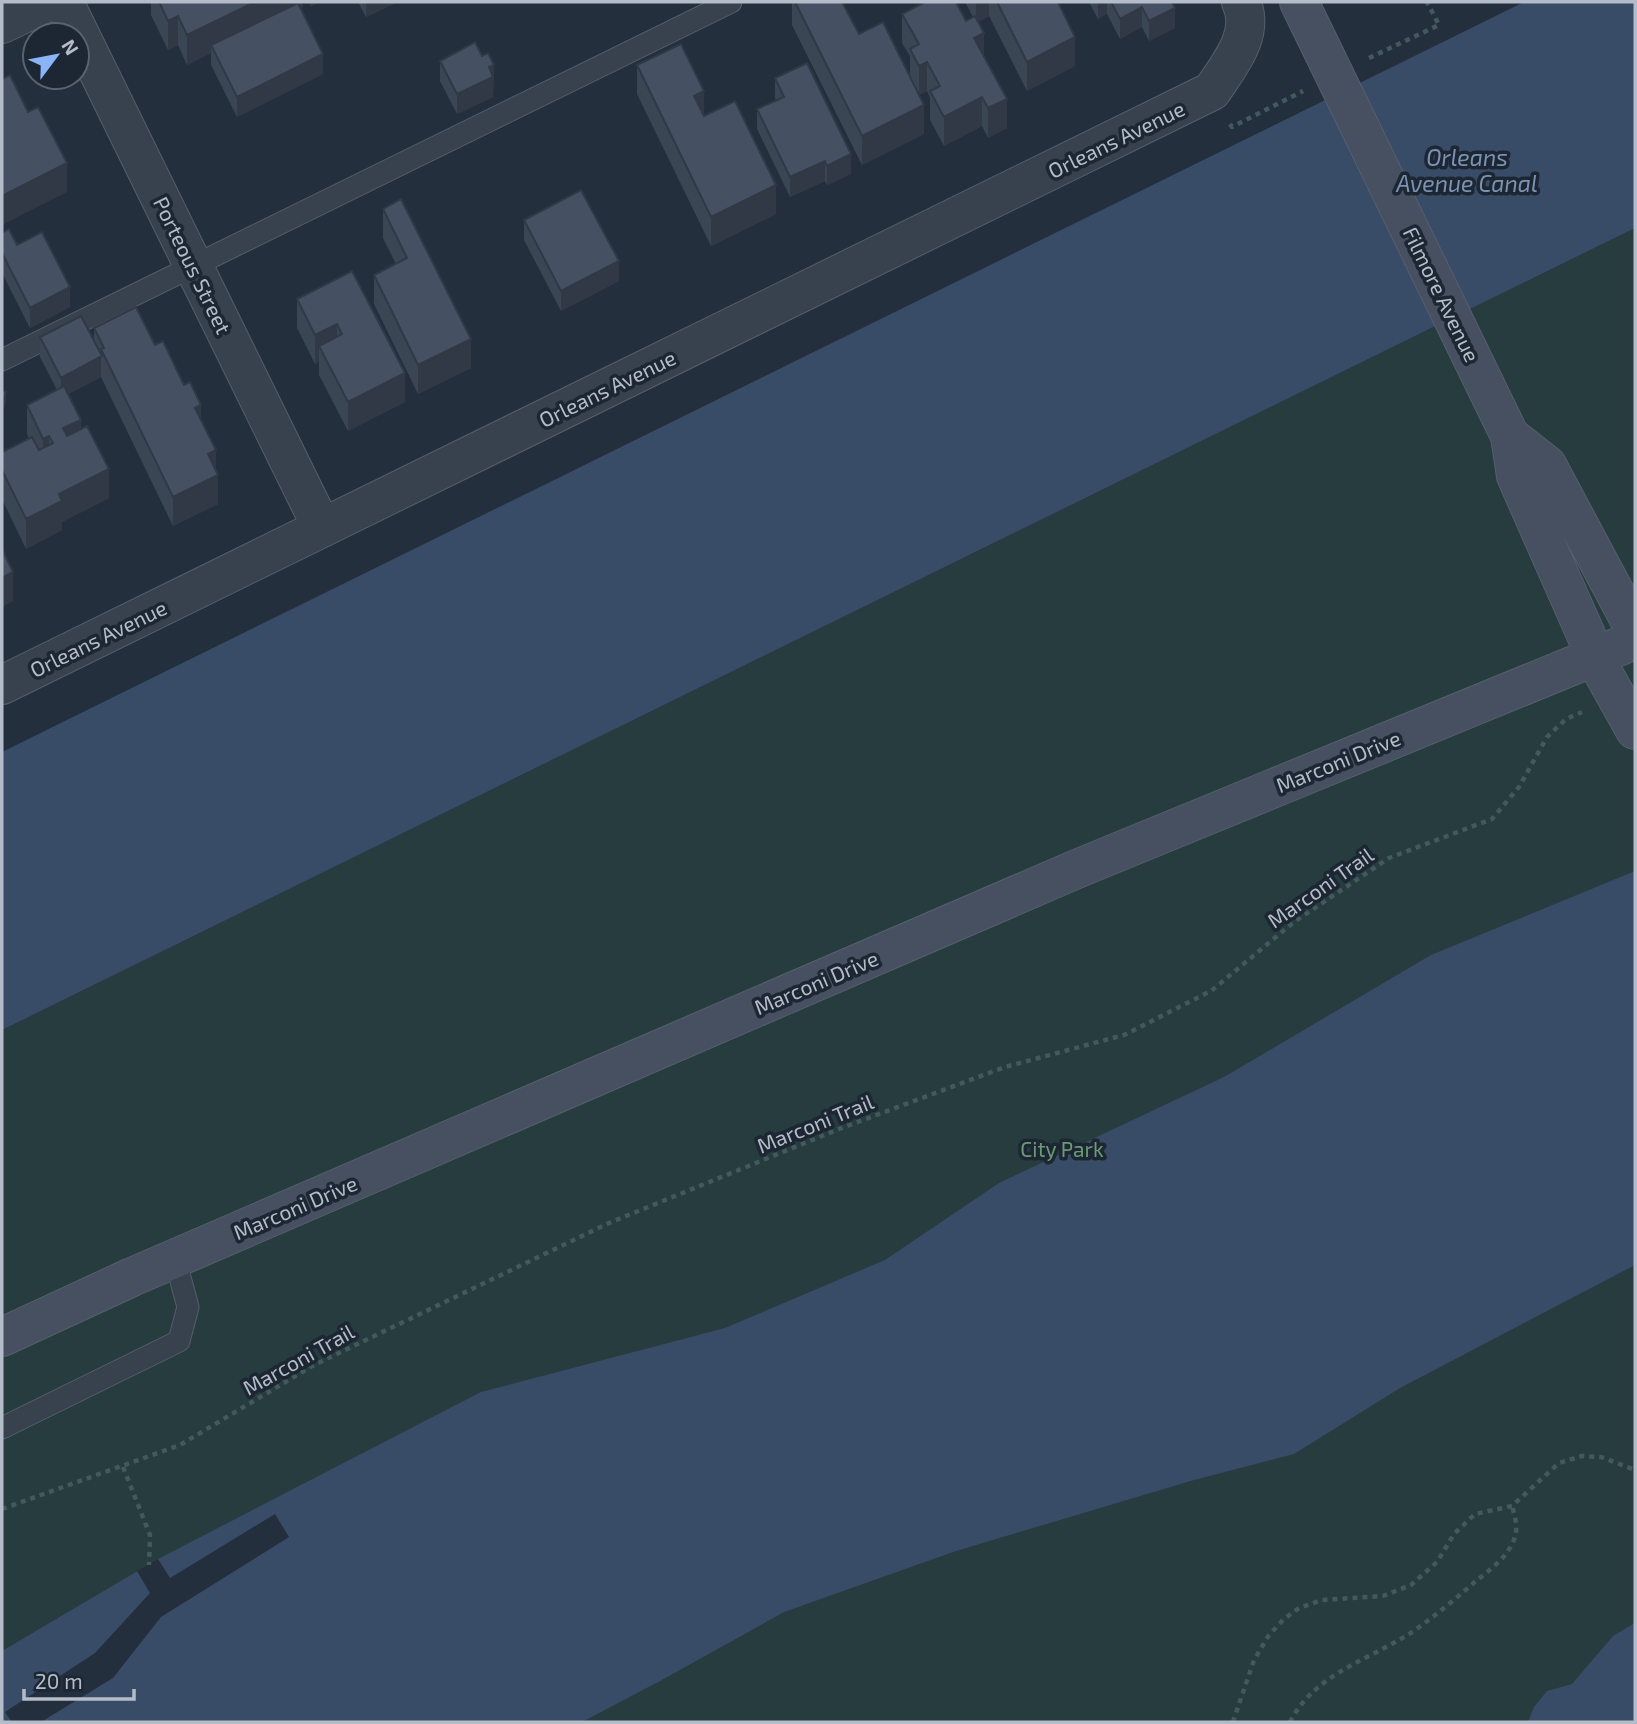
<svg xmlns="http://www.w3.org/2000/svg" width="1637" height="1724" viewBox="0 0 1637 1724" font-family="'Exo 2',sans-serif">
<rect width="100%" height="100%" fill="#242f3e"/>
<path fill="#263c3f" d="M1635,228V1722H2V1030Z"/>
<path fill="#394c67" d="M1524,2H1635V228L2,1030V752Z
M1635,871V1265L1400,1388L1294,1454L1194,1480L956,1551L784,1612L660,1681L582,1722H2V1651L158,1559L481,1392L725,1328L885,1260L999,1183L1224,1077L1431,955Z
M1635,1623V1722H1528L1534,1707L1547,1691L1572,1684L1613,1636Z"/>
<path fill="#242f3e" d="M275,1514L289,1537L161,1617L113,1678L41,1722H12L5,1712L95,1653L150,1593L137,1571L158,1559L170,1578Z"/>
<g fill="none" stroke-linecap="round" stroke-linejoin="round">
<defs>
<path id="lane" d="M2,360L731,2
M2,1428L179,1341L188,1307L175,1259"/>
<path id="street" d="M64,2L322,528
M2,24L48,2
M2,685L1212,91C1229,65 1256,34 1241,2"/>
<path id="secondary" d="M1299,2L1510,436L1516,476L1602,671L1635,730
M1510,436L1547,465L1635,630
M2,1337L132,1277L1079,868L1635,640"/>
</defs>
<use href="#lane" stroke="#565f6c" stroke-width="23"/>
<use href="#street" stroke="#565f6c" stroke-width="40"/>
<use href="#secondary" stroke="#565f6c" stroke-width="40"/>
<path stroke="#44595c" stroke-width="4.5" stroke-dasharray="5 5" stroke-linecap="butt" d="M1369,58L1439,25L1427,2
M1230,124L1232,127L1303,91
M123,1467L150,1535L149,1565
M2,1509L180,1445L314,1365L609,1223L839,1129L1005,1067L1124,1035L1211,991L1294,922L1389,858L1492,819L1519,787L1547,737L1566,719L1582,712
M1233,1722L1254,1660L1269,1635L1284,1619L1299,1608L1322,1600L1383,1596L1411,1585L1437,1562L1454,1534L1475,1514L1512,1506L1559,1463L1582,1456L1601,1457L1635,1470
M1290,1722C1315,1674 1366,1661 1409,1634C1432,1619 1455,1599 1476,1581C1491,1569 1509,1556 1515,1537C1518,1527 1515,1516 1512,1506"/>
<use href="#lane" stroke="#38414e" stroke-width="21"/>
<use href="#street" stroke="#38414e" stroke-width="38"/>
<use href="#secondary" stroke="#465061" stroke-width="38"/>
</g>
<path fill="#3b4654" d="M151,2H303V7L300,8L323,74L237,117L211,65V53L187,65L178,45L168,50L151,15Z
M358,2H398L366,17Z
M792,2H842L859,34L910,75V56L902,43V14L966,21L973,17L965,2H1058L1075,66L1027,91L989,16L978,22L984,57L1007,128L988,138L982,126L944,146L930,120V98L927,91L919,95L924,134L862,165L792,25Z
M1089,2H1172L1175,28L1149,41L1142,27L1120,39L1107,14L1098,19Z
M482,56L494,65L493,97L457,114L440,81V61Z
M637,65L704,116L776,214L711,246L637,94Z
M775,78L851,174L827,185L825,181L790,197L757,129V109L776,100L775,98Z
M383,209L471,368L418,394L374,304V275L396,264L383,238Z
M524,220L619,281L561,311L524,240Z
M2,233L17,245L70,307L30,328L2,273Z
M352,271L405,402L348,431L319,375V362L315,364L297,328V299Z
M94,328L155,345L184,385L201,420L216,470L218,504L173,526L101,377L68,394L109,498L62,522V530L26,549L2,499V452L29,439L27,434V405L57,390L40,357V337L94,340Z"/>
<path fill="#303945" d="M255,2H303V7L214,51L211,45V53L187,65V35Z
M310,2H320L310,7Z
M366,2H398L366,17Z
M976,2H989V16L976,23Z
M1098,2H1107V14L1098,19Z
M1142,7V27L1120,39V19Z
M1175,8V28L1149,41V21Z
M178,16V45L168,50V21Z
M984,33V62L974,38Z
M1075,37V66L1027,91V62Z
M323,54V74L237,117V97Z
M927,62V91L919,95V66Z
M494,65L493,97L457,114V94L489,67Z
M704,91V120L694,96Z
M982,97V126L944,146V117Z
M1007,99V128L988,138V108Z
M924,105V134L862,165V136Z
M851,154V174L827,185V166Z
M825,161V181L790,197V177Z
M67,163V192L2,225V196Z
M776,185V214L711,246V217Z
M619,261V281L561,311V291Z
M70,287V307L30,328V308Z
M337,324V353L319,346V362L315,364V335Z
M471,339V368L418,394V365Z
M101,357V377L61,397V378Z
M405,373V402L348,431V402Z
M6,392V402L2,414V404Z
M201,405V434L195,408Z
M81,420V449L63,457V428Z
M49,436V465L43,468V439Z
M216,450V476L218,475V504L173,526V497L208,454Z
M109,469V498L62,522V530L26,549V519L59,494Z
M13,572V601L2,607V578Z"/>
<path fill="#455162" stroke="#303945" stroke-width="2" d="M159,2H255L187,35L178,16L168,21Z
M795,2H842L859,34L883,22L924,105L862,136Z
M925,2H956L966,21L975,16L984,33L974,38L1007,99L988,108L982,97L944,117L930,91L940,86L927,62L919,66L910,49L919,44L902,14Z
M997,2H1058L1075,37L1027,62Z
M1111,2H1172L1175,8L1149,21L1142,7L1120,19Z
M298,3L323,54L237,97L211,45Z
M475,42L482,56L488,53L494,65L489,67L493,77L457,94L440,61Z
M681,44L704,91L694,96L704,116L735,101L776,185L711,217L637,65Z
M807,63L851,154L827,166L825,161L790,177L757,109L784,97L775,78Z
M10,75L28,112L38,107L67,163L2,196V79Z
M581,190L619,261L561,291L524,220Z
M401,199L471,339L418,365L374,275L407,258L383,209Z
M9,229L17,245L42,232L70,287L30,308L2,253V233Z
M352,271L405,373L348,402L319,346L342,334L337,324L315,335L297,299Z
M136,307L155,345L163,341L184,385L190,382L201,405L195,408L216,450L208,454L218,475L173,497L101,349L104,348L94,328Z
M81,316L102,356L61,378L40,337Z
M64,386L81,420L63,428L67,436L87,426L109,469L59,494L62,501L26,519L2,470V452L32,437L39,450L53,443L49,436L43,439L27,405Z
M2,391L6,392L2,404Z
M2,549L13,572L2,578Z"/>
<g text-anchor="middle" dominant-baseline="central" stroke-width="7" stroke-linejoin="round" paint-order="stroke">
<g font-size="21" fill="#b4bcc9" stroke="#1d2633">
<text transform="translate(1116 139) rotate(-26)">Orleans Avenue</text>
<text transform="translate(193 265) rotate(64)">Porteous Street</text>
<text transform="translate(1442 294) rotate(64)">Filmore Avenue</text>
<text transform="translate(607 388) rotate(-26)">Orleans Avenue</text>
<text transform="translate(98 638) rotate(-26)">Orleans Avenue</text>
<text transform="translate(1338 761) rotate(-22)">Marconi Drive</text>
<text transform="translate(1320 887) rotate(-35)">Marconi Trail</text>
<text transform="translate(816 982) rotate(-23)">Marconi Drive</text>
<text transform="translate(815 1123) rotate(-22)">Marconi Trail</text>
<text transform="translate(295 1207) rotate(-23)">Marconi Drive</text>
<text transform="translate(298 1359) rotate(-29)">Marconi Trail</text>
</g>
<g font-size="21" fill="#6b9a76" stroke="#1d2633">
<text x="1062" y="1148">City Park</text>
</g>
<g font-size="23" font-style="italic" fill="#7c92b1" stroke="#1d2633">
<text x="1467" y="157">Orleans<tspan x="1467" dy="26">Avenue Canal</tspan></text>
</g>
</g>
<rect width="1637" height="1724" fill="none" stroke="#b4bcc9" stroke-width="7"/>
<g transform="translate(56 56) rotate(58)"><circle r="33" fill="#1d2633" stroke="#59626f" stroke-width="2"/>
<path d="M0-5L12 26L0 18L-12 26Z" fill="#8ab4f8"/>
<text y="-10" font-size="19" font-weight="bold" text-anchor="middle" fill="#b4bcc9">N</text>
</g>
<path d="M24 1689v10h110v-10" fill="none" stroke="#b4bcc9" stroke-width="3.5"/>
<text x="35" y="1689" font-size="21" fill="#b4bcc9" stroke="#1d2633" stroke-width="5" paint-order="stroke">20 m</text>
</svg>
